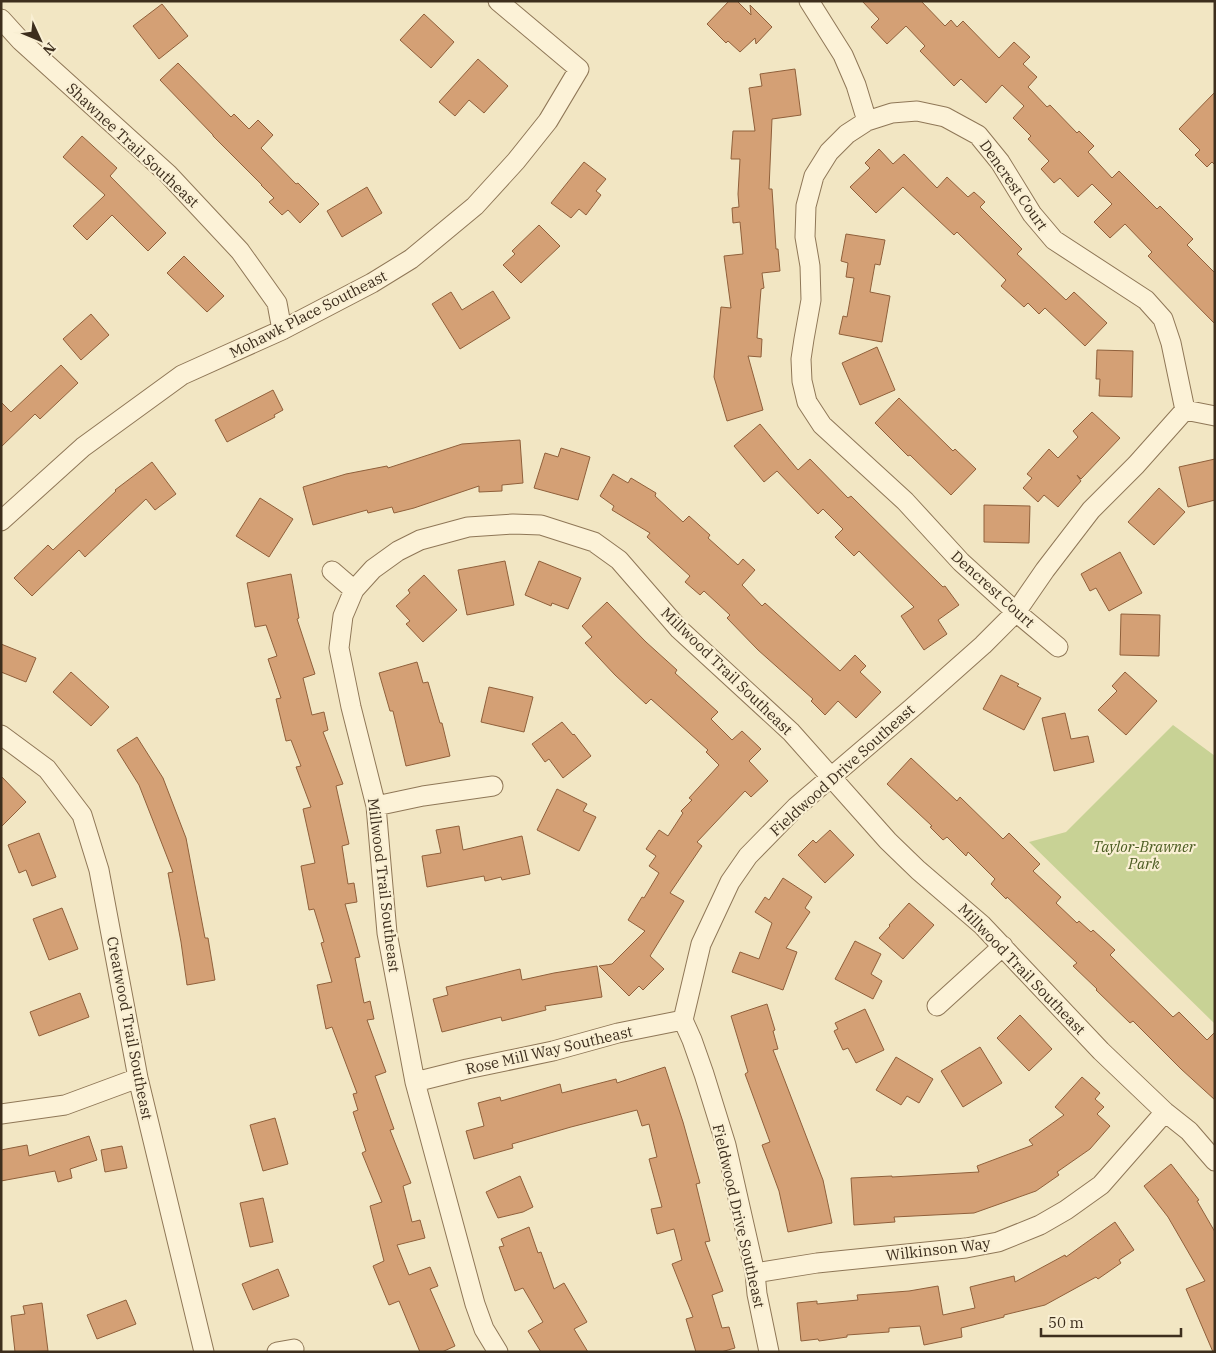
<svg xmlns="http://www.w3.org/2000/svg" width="1216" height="1353" viewBox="0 0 1216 1353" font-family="'IBM Plex Serif',serif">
<rect width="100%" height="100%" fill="#f2e6c3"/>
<path fill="#c8d295" d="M1173,725L1215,756V1024L1029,842L1066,832Z"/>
<path fill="#d4a075" stroke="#90603b" d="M729,1H737L751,15L750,5L772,27L756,44L755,38L740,52L728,41L726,43L707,24Z
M862,1H921L945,26L951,20L957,27L963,21L999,58L1014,42L1030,57L1023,64L1037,77L1028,87L1047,107L1050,105L1077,133L1079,131L1094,146L1088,152L1112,178L1119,171L1157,209L1160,206L1193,239L1187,245L1215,273V324L1148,256L1152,252L1125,224L1110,238L1094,222L1112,204L1092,184L1078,197L1060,178L1054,183L1041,169L1049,161L1028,139L1031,136L1013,118L1024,106L1002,85L986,103L961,79L954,86L920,51L925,46L906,26L887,44L871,27L879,19Z
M162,4L188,36L159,59L133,26Z
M424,14L454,42L431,68L400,40Z
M478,59L508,86L484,113L469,100L455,116L439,102Z
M178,63L231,117L234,114L249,129L258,120L273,135L261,148L296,184L298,183L319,204L300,223L288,210L282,215L269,202L274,198L261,185H262L213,136V135L160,80Z
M795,69L801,115L772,119L769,189H772L776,249H778L780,271L762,273L764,288L761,289L757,338L762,339L761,357L748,356L763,410L727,421L714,377L721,307L731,308L724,256L743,254L740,222L733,223L732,208L739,207L738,194L740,159H731L733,131H755L749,88L762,86L760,74Z
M1215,92V165L1212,162L1207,167L1195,155L1200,150L1179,129Z
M82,136L117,168L110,176L166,233L148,251L112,215L87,240L73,226L105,195L63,157Z
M879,149L893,164L904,154L937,188L947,177L968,197L974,192L985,202L980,207L1022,249L1017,254L1066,300L1074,292L1107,323L1085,346L1045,308L1039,314L1028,303L1024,307L1001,286L1006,280L957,232L954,235L903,187L876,213L850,187L870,168L865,163Z
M584,162L606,179L596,191L601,195L586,215L579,209L571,218L551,203Z
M367,187L382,213L342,237L327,211Z
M539,225L560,246L521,283L503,265L515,254L512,251Z
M846,234L885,240L880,265L875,264L870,292L890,296L882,342L839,334L843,316L847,317L854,278L846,277L848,263L841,261Z
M184,256L224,296L207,312L167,273Z
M493,291L510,318L460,349L432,304L451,292L462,310Z
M91,314L109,335L81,360L63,339Z
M877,347L895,390L860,405L842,363Z
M1097,350L1133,351L1132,397L1099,396L1100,379H1096Z
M61,365L78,383L40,419L35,414L1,447V402L11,412Z
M273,390L283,410L274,415L275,417L227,442L215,420Z
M899,398L953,451L955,449L976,469L951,495L910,455L908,456L875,423Z
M1092,412L1120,438L1081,479L1077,475L1081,481L1058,507L1044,495L1038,502L1023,488L1032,478L1027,474L1049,449L1058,458L1078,437L1073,431Z
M760,424L798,470L810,459L848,498L851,496L943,587L945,586L959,605L938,620L947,634L924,650L901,616L914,607L859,551L854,556L835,537L843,529L823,509L818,514L777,471L764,482L734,446Z
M520,440L523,483L502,485V491L479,492V486L414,508L394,513L392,507L368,513L367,510L313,525L303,487L346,474L387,466L388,468L462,444Z
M561,448L590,457L578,500L534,488L545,453L558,457Z
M1215,459V500L1188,507L1179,467Z
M152,462L176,494L155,510L146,499L85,557L79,550L32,596L14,578L48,545L53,550L116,491L115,490Z
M613,474L628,483L631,478L656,493L655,496L683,522L689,516L710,535L708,538L738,565L743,559L755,570L742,585L762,606L765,603L840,671L855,655L866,666L860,672L881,692L856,718L838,701L825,715L811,701L813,699L758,650L727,618L730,615L704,591L700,595L685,582L690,576L647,537L650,533L612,510L614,506L600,496Z
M1159,488L1185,512L1154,545L1128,522Z
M260,498L293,519L269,557L236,536Z
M984,505L1030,506L1029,543L984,542Z
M1120,552L1142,593L1109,611L1096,588L1090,591L1081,574Z
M505,561L514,605L467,615L458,570Z
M539,561L581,578L568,609L552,603L551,606L525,595Z
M291,574L299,618L297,619L315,674L303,678L312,715L324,712L328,730L323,732L343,784L336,786L349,844L342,846L348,884L354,883L357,902L345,904L360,957L355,958L364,1003L370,1001L374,1019L367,1020L386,1072L375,1076L394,1129L390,1130L411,1183L403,1186L412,1222L420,1220L425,1238L397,1245L409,1275L430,1267L438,1286L430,1289L455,1346L442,1352H420L399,1301L389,1305L373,1266L384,1261L370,1206L382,1202L362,1153L366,1151L353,1112L358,1110L353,1094L357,1093L332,1027L326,1029L317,985L332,982L321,943L324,942L314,909L309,910L301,866L315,863L303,809L311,807L296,767L301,766L291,740L286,741L276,699L281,698L268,659L277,656L266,625L255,627L247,583Z
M424,575L457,610L423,642L406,624L410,621L396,606L410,593L408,590Z
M607,602L646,642L677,670L675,673L718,712L711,719L732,740L742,731L761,749L749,761L768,781L751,797L745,791L697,842L702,846L670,893L684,901L650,956L664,969L643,990L639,986L629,996L599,966L612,964L645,931L628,920L642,897L644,898L659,873L649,866L656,856L646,849L659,830L668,836L683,813L681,811L692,800L689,798L719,765L706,752L708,750L651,699L646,704L615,675L585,643L592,637L582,626Z
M1121,614L1160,615L1159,656L1120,655Z
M1,644L36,658L26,682L1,672Z
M417,662L423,683L428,682L440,723H442L450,756L406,766L393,711H390L379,673Z
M71,672L109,707L91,726L53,692Z
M1125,672L1157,701L1126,735L1098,710L1117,691L1112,686Z
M1001,675L1019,684L1017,686L1041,698L1024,730L983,709Z
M489,687L533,697L524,732L481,722Z
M1065,713L1071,739L1088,736L1094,762L1054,771L1042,718Z
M562,722L573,735L574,734L591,756L563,778L549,759L545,762L532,744Z
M137,737L163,778L186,838L205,938H208L215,980L187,985L181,942L168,873L173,872L139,785L117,750Z
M911,758L957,801L960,797L1003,839L1009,833L1040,864L1033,871L1061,897L1056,903L1077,923L1079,921L1091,932L1093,930L1115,950L1110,955L1173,1017L1179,1012L1207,1040L1215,1032V1100L1181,1069L1133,1021L1130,1023L1096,990L1097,989L1073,966L1077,963L1007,897L1006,899L991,884L995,879L968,852L966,856L947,837L943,840L930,827L932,826L887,784Z
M1,776L26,802L1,827Z
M557,789L587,804L583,811L596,817L579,851L537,830Z
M459,826L463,850L522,836L530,874L502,880L501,877L485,881L484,876L427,887L422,856L441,853L436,830Z
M830,830L854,855L825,883L798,855L813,840L816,843Z
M39,833L56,877L32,886L26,870L19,873L8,845Z
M783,878L812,897L805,908L810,912L786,948L797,952L783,990L732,972L740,952L759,959L772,923L755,912L765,897L769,900Z
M909,903L934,925L903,959L879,938L890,926L889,925Z
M62,908L78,949L49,960L33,919Z
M855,941L881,954L871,974L882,981L873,999L835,979Z
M597,966L602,997L545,1006L546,1010L502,1021L501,1017L442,1032L433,999L448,995L446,987L520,969L522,980L554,973Z
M80,993L89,1017L39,1036L30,1012Z
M767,1004L775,1030L773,1031L778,1049L773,1050L823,1180L832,1223L788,1232L779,1191L762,1145L770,1142L745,1074L748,1072L731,1016Z
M865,1009L884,1050L856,1063L848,1048L843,1050L834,1031L838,1029L835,1023Z
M1020,1015L1052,1049L1029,1071L997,1038Z
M980,1047L1002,1083L963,1107L941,1071Z
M896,1057L933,1079L919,1103L907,1096L901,1105L876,1090Z
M665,1067L683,1122L700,1183L696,1184L710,1241L705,1242L723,1291L712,1295L722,1328L729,1327L735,1348L721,1352H696L686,1319L693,1317L672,1264L682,1260L674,1229L657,1234L651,1209L662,1207L649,1159L657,1157L649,1124L642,1126L637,1110L571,1127L512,1144L513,1148L474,1159L466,1131L484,1126L478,1103L500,1097L501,1101L560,1084L562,1093L616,1079L617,1083Z
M1082,1077L1100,1093L1095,1099L1104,1107L1097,1114L1110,1126L1090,1149L1057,1172L1059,1175L1036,1191L974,1213L894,1217L895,1222L854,1225L851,1178L892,1176V1177L979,1172L977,1166L1033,1145L1029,1140L1064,1115L1055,1107Z
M275,1118L288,1164L263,1171L250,1125Z
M89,1136L97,1160L70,1169L72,1178L58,1182L55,1171L1,1181V1150L27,1145L29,1156Z
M122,1146L127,1168L105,1172L101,1150Z
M1171,1164L1199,1200L1197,1201L1215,1232V1352H1213L1186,1289L1205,1281L1168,1217L1144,1186Z
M520,1176L533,1207L523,1212L498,1218L486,1192Z
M263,1198L273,1242L250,1247L240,1203Z
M1115,1222L1134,1250L1119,1260L1121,1263L1098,1279L1096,1277L1045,1305L1004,1315V1317L961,1328L962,1337L924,1345L920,1326L889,1328V1332L847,1335V1337L819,1341L818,1339L801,1341L797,1303L817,1301V1304L858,1300L857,1295L909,1291L938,1286L943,1315L975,1308L970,1287L1014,1276L1015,1282L1065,1255L1066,1257Z
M529,1227L538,1253L541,1252L554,1289L564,1283L587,1322L574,1329L588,1352H541L528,1331L543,1322L523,1288L515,1291L499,1247L504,1246L501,1239Z
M278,1269L289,1296L253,1310L242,1284Z
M126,1300L136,1324L97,1339L87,1315Z
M42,1303L48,1351L15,1352L11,1316L25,1314L23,1306Z"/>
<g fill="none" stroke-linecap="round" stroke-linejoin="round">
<defs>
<path id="minor" d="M809,1L843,55L856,85L867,121
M1,19L21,41L168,174L240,251L277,303L282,330
M1,521L83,447L182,375L282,330L372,283L411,259L475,206L516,161L548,121L579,69L498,1
M332,571L354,590
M1058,647L1016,612L961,562L905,501L822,425L807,402L802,381L801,359L804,339L811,300L810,266L805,237L806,206L814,176L829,152L847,134L867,121L892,113L917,111L945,117L978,135L1000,162L1032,214L1054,240L1146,300L1163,319L1171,343L1185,410L1215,416
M1,735L47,769L82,815L99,870L138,1078L204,1352
M376,806L423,796L493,786
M937,1006L1003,946
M415,1082L467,1069L553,1051L618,1033L683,1020
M1,1114L65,1105L138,1078
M755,1273L817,1263L966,1248L998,1242L1040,1225L1066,1210L1101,1185L1165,1112
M277,1352L294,1349
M498,1352L484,1329L475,1304L415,1082L387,933L376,806L351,707L339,648L343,616L354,590L373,569L398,551L420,540L468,527L513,524L541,525L594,542L619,560L679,629L791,732L888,841L918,870L982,925L1101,1051L1165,1112L1189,1131L1215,1161
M769,1352L757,1294L755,1273L726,1145L704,1074L692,1040L683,1020L701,944L730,882L748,856L796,807L912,708L983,645L1016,612L1045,570L1091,510L1136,465L1185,410"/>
</defs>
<use href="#minor" stroke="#8f7757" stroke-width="21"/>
<use href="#minor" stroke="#fcf2d7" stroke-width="19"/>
</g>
<g text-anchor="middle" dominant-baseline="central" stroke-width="4.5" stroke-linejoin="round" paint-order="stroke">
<g font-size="15" fill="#3d2e1d" stroke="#f9efd3">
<text transform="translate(133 145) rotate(43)">Shawnee Trail Southeast</text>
<text transform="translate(1014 185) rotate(55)">Dencrest Court</text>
<text transform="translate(308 314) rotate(-27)">Mohawk Place Southeast</text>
<text transform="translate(993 589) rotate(42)">Dencrest Court</text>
<text transform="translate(727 671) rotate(44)">Millwood Trail Southeast</text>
<text transform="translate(842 770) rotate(-42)">Fieldwood Drive Southeast</text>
<text transform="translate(384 885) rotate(83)">Millwood Trail Southeast</text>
<text transform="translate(1022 969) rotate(46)">Millwood Trail Southeast</text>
<text transform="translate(130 1028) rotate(79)">Creatwood Trail Southeast</text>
<text transform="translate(549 1050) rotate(-13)">Rose Mill Way Southeast</text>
<text transform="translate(739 1216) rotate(77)">Fieldwood Drive Southeast</text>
<text transform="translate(938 1249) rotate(-7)">Wilkinson Way</text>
</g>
<g font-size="15" font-style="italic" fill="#4b5c21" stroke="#f9efd3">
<text x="1144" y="846">Taylor-Brawner<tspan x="1144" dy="17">Park</tspan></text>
</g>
</g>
<rect width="1216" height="1353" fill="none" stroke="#3d2e1d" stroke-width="5"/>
<g transform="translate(40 40) rotate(134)" stroke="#f9efd3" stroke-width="4" paint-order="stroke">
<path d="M0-4L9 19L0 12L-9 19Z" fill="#3d2e1d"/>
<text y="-8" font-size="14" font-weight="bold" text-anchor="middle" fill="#3d2e1d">N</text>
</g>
<path d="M1041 1328v8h140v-8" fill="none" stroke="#3d2e1d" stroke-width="2.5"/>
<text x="1048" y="1328" font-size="15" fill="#3d2e1d" stroke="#f9efd3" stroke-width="4" paint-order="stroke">50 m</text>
</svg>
